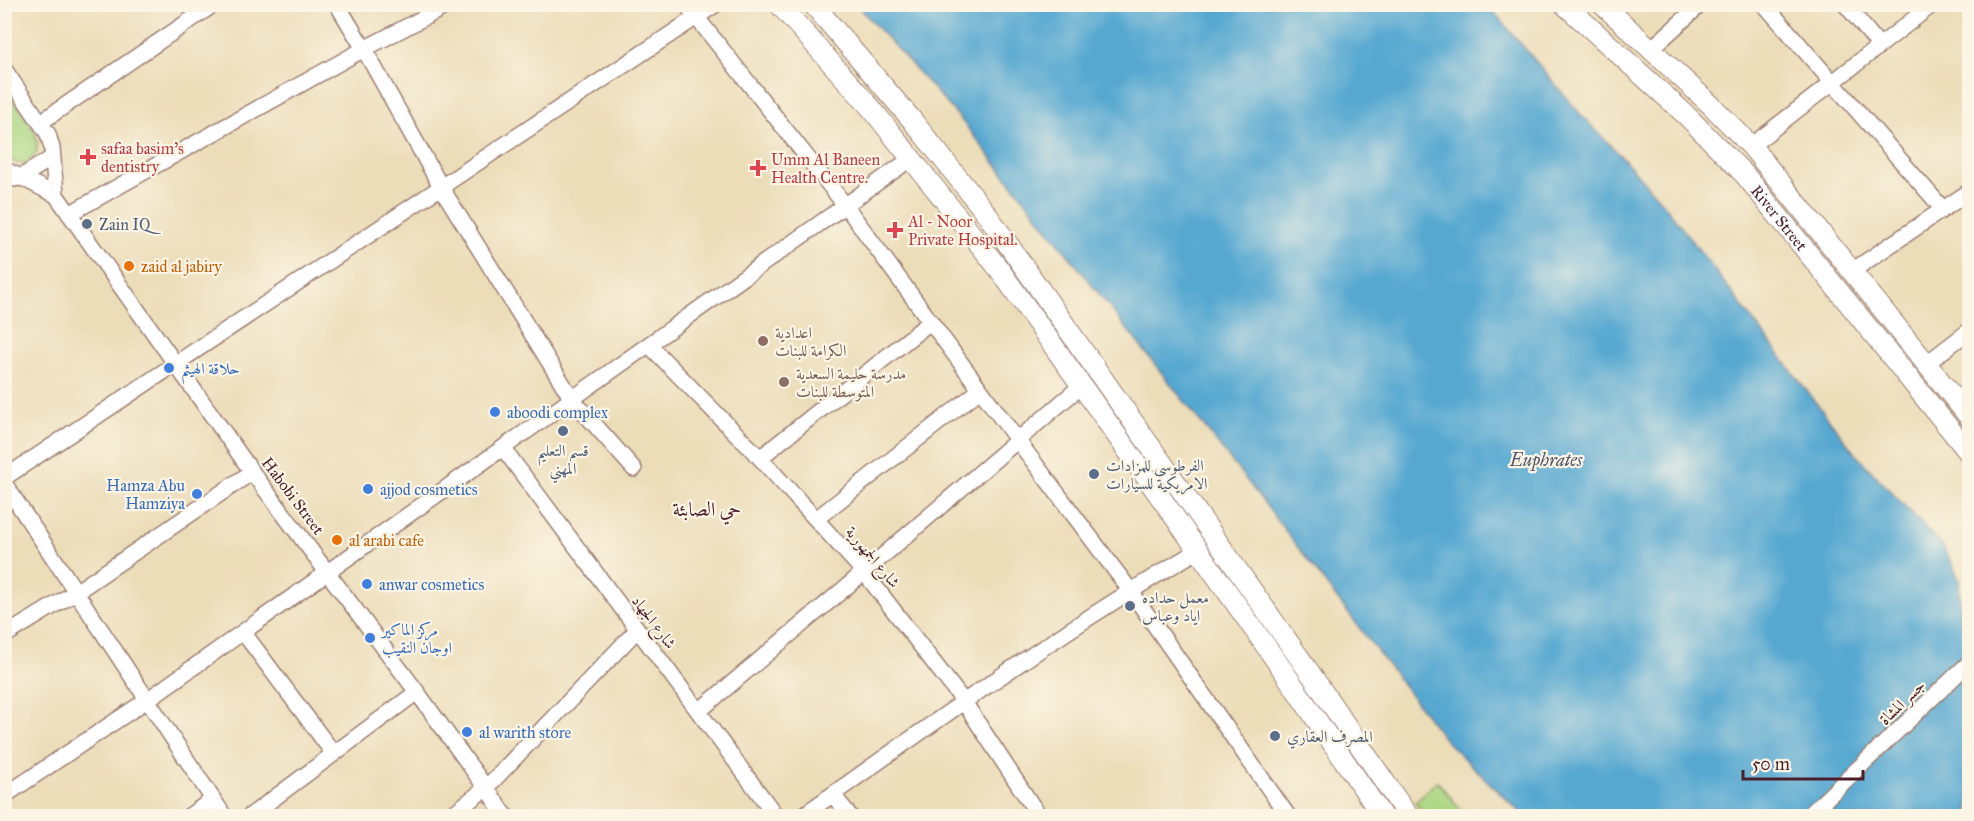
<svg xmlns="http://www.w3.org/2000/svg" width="1974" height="821" viewBox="0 0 1974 821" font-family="'IM FELL Great Primer',Amiri,serif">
<rect width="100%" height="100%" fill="#fcf5e5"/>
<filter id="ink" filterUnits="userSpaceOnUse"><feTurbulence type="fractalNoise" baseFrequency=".0167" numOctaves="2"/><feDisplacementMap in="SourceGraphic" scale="12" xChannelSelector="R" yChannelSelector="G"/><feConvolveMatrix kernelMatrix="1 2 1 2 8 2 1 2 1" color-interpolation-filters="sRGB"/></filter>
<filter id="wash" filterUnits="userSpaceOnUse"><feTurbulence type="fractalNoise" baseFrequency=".008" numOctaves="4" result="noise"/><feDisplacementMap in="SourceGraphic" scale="24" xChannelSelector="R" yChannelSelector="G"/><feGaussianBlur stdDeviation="1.35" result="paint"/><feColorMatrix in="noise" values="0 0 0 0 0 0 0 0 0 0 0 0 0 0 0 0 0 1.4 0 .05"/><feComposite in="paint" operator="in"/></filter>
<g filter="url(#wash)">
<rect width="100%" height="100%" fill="#ecddb9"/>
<path fill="#aad581" stroke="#7a7a56" stroke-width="1.5" d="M4,89C16,105 54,144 29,161C20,167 12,162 5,155Z
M1437,781L1466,816H1426L1415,802Z"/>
<path fill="#56a8d1" stroke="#50647e" stroke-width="1.5" d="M857,5H1488L1581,115L1624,159L1666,207L1857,456L1939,542L1951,561L1959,580L1961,624L1969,636V816H1524L1446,741L1248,482L959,117Z"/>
</g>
<g filter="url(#ink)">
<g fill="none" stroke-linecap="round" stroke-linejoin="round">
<defs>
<path id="street" d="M337,4L364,49L441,187L572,399L634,469
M686,4L845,205L1018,441L1130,590L1288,816
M1764,4L1943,209
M1845,4L1879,45
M1651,49L1701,4
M4,69L48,134L52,148L56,195L252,472L417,692L506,816
M41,122L214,4
M1751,146L1933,4
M4,169L56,195
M13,179L19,178L52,158
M69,214L364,49L450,4
M1852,271L1970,191
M649,345L760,458L864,572L964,702L1039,816
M1926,364L1970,330
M503,448L776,816
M760,458L930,322
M4,478L716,4
M4,483L224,816
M816,519L980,390
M243,632L334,754
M4,636L76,592L252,472
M699,711L864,572L1082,385
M833,795L850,816
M4,796L147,700L912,158
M4,816H5
M189,816L213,799
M250,816L417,692
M450,816L486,788L637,630
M802,816C932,724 1061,630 1199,550
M1808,816L1970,662"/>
<g id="secondary">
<path d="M779,4L871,108L999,269L1282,669L1382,816"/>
<path d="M813,4L912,120L986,213L1308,670L1408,816"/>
<path id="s1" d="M1564,4L1686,115L1745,175L1970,454"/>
<path d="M1602,4L1712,106L1751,146L1970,418"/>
</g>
</defs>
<use href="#street" stroke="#9b7e72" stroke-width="18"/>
<use href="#secondary" stroke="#9b7e72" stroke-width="22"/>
<use href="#street" stroke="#fff" stroke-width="15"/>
<use href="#secondary" stroke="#fff" stroke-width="20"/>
</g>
</g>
<g fill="#e0444e" stroke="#fcf5e5" stroke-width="2">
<path d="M85 148h6v6h6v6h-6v6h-6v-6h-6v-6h6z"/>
<path d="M755 159h6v6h6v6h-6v6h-6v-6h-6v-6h6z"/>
<path d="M892 221h6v6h6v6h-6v6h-6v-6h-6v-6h6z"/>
</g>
<g fill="#5c6f8a" stroke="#fcf5e5" stroke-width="2">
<circle cx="87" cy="224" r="6"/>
<circle cx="563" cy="431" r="6"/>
<circle cx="1094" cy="474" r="6"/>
<circle cx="1130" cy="606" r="6"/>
<circle cx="1275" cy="736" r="6"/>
</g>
<g fill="#e8710a" stroke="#fcf5e5" stroke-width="2">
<circle cx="129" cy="266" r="6"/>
<circle cx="337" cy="540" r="6"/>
</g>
<g fill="#8d6e63" stroke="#fcf5e5" stroke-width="2">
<circle cx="763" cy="341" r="6"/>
<circle cx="784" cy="382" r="6"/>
</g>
<g fill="#3f7fe0" stroke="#fcf5e5" stroke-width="2">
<circle cx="169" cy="368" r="6"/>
<circle cx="495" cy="412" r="6"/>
<circle cx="368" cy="489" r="6"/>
<circle cx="197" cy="494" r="6"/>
<circle cx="367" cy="584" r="6"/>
<circle cx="370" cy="638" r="6"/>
<circle cx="467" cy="732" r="6"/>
</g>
<g text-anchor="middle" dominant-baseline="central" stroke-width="4.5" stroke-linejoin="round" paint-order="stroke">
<g font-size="16" fill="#be3a42" stroke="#fcf5e5" text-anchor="start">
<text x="101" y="148">safaa basim's<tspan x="101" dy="18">dentistry</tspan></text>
<text x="771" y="159">Umm Al Baneen<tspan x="771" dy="18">Health Centre.</tspan></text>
<text x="908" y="221">Al - Noor<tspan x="908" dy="18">Private Hospital.</tspan></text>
</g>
<g font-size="16" fill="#4a1f2b" stroke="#fcf5e5">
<text stroke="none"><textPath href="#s1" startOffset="304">River Street</textPath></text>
<text transform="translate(293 496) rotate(53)">Habobi Street</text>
<text transform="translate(873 557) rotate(50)">شارع الجمهورية</text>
<text transform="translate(654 622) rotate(53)">شارع الجهاد</text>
<text transform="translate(1902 702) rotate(-44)">جسر المشاة</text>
</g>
<g font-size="16" fill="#4e5e75" stroke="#fcf5e5" text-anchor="start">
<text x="99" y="224">Zain IQ</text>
<text x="563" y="450" text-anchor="middle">قسم التعليم<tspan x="563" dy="18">المهني</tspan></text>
<text x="1106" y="465">الفرطوسي للمزادات<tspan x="1106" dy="18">الامريكية للسيارات</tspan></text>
<text x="1142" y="597">معمل حداده<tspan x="1142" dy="18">اياد وعباس</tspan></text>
<text x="1287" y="736">المصرف العقاري</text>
</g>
<g font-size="16" fill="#c56008" stroke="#fcf5e5" text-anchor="start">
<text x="141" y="266">zaid al jabiry</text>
<text x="349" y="540">al arabi cafe</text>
</g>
<g font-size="16" fill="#785e54" stroke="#fcf5e5" text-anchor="start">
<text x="775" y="332">اعدادية<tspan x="775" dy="18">الكرامة للبنات</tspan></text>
<text x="796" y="373">مدرسة حليمة السعدية<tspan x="796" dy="18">المتوسطة للبنات</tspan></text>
</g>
<g font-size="16" fill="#366cbe" stroke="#fcf5e5" text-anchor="start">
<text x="181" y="368">حلاقة الهيثم</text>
<text x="507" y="412">aboodi complex</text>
<text x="185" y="485" text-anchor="end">Hamza Abu<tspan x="185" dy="18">Hamziya</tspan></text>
<text x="380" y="489">ajjod cosmetics</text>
<text x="379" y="584">anwar cosmetics</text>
<text x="382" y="629">مركز الماكير<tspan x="382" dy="18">اوجان النقيب</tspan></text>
<text x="479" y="732">al warith store</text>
</g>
<g font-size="18" font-style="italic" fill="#4f566d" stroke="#fcf5e5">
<text x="1546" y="460">Euphrates</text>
</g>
<g font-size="20" fill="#4a1f2b" stroke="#fcf5e5">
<text x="707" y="509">حي الصابئة</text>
</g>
</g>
<rect width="1974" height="821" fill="none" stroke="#fcf5e5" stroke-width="24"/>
<path d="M1743 770v9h120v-9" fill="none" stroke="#4a1f2b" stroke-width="3"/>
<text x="1752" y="770" font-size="18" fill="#4a1f2b" stroke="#fcf5e5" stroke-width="4.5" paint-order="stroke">50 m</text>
</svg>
